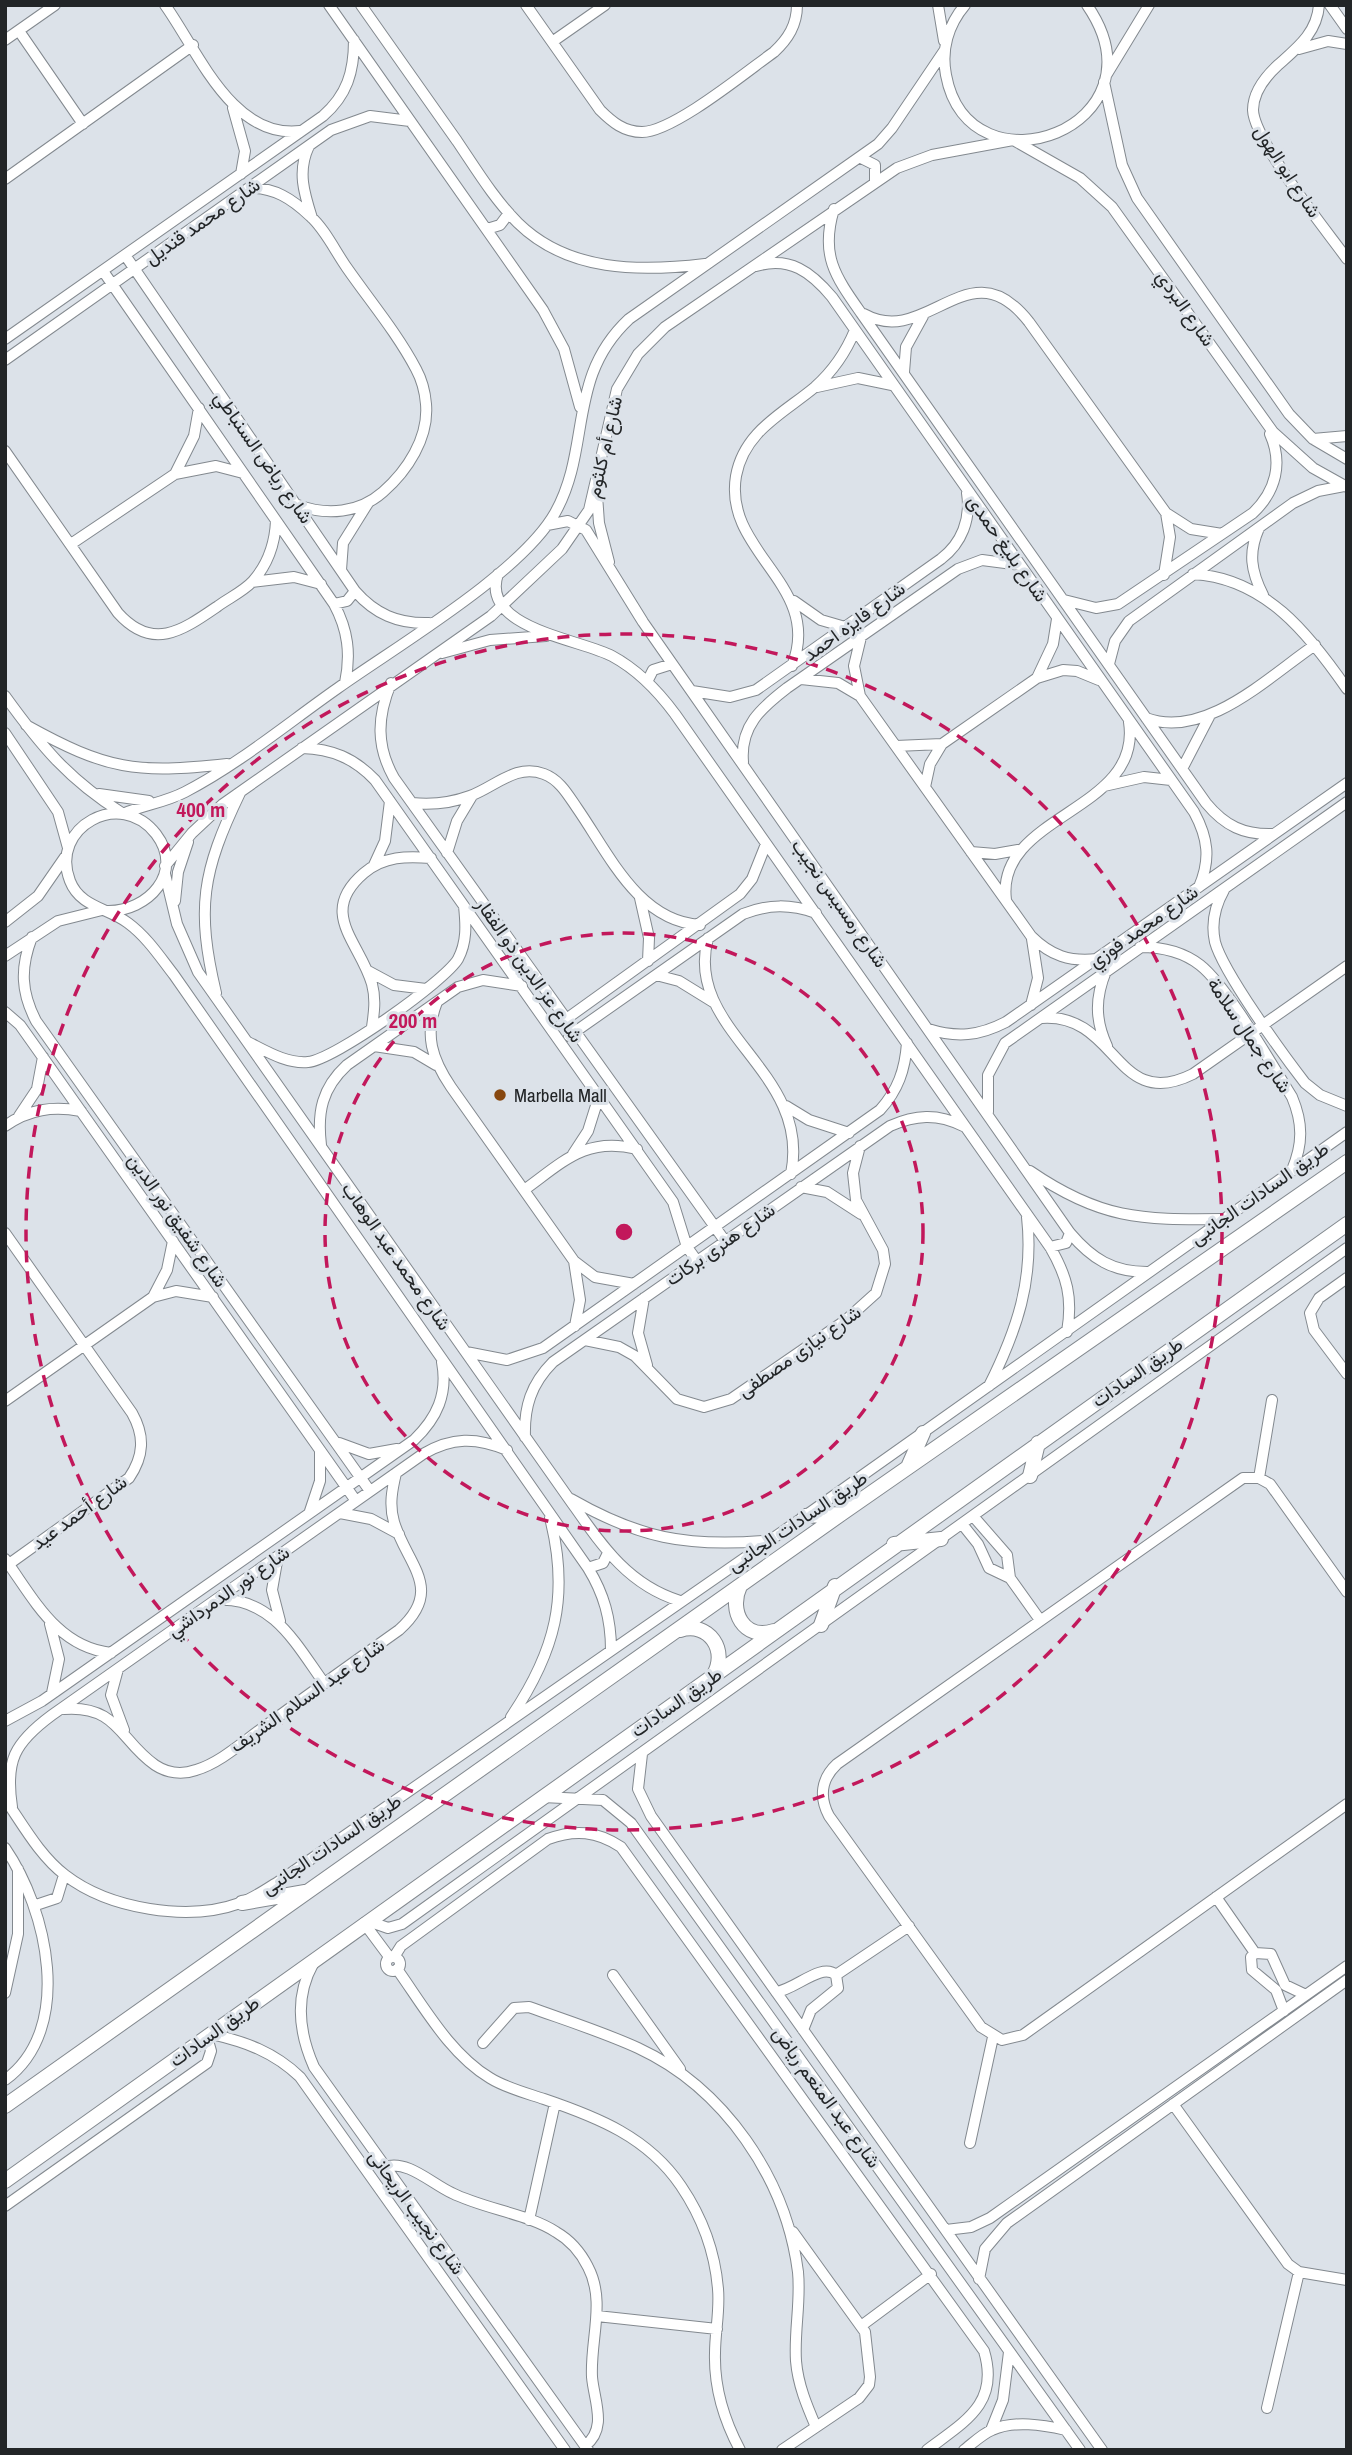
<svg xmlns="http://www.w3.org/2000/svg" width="1352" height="2455" viewBox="0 0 1352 2455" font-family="'Archivo Narrow',Vazirmatn,sans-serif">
<rect width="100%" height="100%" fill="#dce2e9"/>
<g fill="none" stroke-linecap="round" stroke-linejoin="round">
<defs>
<path id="minor" d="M165,5C198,51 232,139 300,131
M329,5L543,310L564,349L580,407
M361,5C393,51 425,96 457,141C476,169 494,199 518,223C568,272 640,272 705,264
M526,5L600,110C612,122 624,132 642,132C673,132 746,72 774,52C788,39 797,25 797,5
M938,5L944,41
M965,5C948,25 941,50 946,75C969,200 1171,127 1087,5
M1319,5C1317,33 1297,48 1278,65C1265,77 1253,92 1253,110C1254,141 1326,230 1347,259
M1330,5L1347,29
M19,31L83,124
M5,40L55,5
M552,42L605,5
M1299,49L1328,41L1347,44
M1107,74L1149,5
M1104,82L1122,165L1137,198L1289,414L1313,439L1347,459
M233,108L245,151L241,174
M1015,141L1080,178L1112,207L1273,432L1313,468L1347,487
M309,146C297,171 304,193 312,218
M861,158L875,165V181
M5,179L193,45
M249,188C274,187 292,199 310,216C325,229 335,251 347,268C370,301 397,333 416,369C422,380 425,392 426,404C429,438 407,471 383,492C359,513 327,516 298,505
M834,209C820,255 835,276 861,313L1206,803C1225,826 1244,835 1273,834
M487,229L500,225L509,213
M125,255L355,591C375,614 398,624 429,623
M756,266C790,256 811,272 832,297L1194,812C1208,838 1211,859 1199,887
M103,271L334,604C348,630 351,654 345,683
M864,314C927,349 969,245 1029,322L1166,513L1191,529L1222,534
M5,339L323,116C347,95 354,72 354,40
M5,360L331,130L370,116L410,121
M904,372L906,347L923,316
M817,387L858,378L892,385
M1313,439L1347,436
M5,451L118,613C153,652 183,630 218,606C229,598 244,591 253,581C268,564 275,542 276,521
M175,474L194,436L199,408
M597,495L599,523L609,562
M547,525L568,521L586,530L643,622L1070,1233C1092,1259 1113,1272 1147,1272
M1259,528C1248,553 1251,571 1263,595
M71,544L175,474L216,466L243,473
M341,570L343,543L368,503
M498,574C479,628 580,639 612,656C638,670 658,691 675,714L1050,1247C1067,1276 1073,1298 1067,1332
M1193,574C1265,578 1309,634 1347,689
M1164,575L1170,537L1166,513
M252,582L294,577L321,584
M1064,600L1096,608L1118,604L1253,513C1276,491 1283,463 1270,434
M794,601L821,620L845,627
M334,604L347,601L355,591
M861,637L854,666L860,696L1031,936C1051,956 1070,962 1097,959L1106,971C1095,998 1095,1020 1107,1046
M442,653L490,640L546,636
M1109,664L1115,641L1129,621L1293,503L1318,491L1344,486
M792,666C824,585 723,553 736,476C744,431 784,413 815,387C833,371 846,352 855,330
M1037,678L1053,644L1057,619
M801,679L838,683L860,696
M647,682L653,670L672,664
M391,683C377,717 376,746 394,778L725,1241
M692,691L730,697L756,690L941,559C962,543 971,519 967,493
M5,696C41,746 69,780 122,813
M1146,718C1205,740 1268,677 1315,645
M26,725C107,770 136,774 227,764
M5,733L58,812L68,848
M896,746L942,744
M302,748C332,749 354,758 375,780L673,1202L687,1247L697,1261
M743,762C740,726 761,708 787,688L958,569L982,560L1020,565
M1182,769L1209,717
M1104,786L1144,777L1171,780
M925,787L930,764L942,744L1037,678L1063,670L1077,671L1099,680
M99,794L149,801
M412,803C431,805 451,803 470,796C495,787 516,763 544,774C560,780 568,795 577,808C609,854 638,921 700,925
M125,813C144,805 166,802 185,792C239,764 288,723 338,688C397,646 521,573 555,513C592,447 566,378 629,319L878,144L892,128L944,51
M971,852L995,854L1018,850
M447,853L457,821L472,796
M374,865L385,841L390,801
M165,866L192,833L223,804L491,616L562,549L589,510L617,389L638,354L665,327L897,168L932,155L1013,140
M165,874L177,924L198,972L567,1496C599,1541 625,1584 680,1601
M1224,890C1215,906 1211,924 1215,942C1223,972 1284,1056 1305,1083L1320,1095L1347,1106
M640,898L649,938L648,961
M1006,900C995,814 1143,812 1129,722
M175,901L178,872L188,842
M107,911C148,912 185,872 156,834C121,788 49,827 70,881C80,907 108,908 128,923C147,937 160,957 174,975L588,1568C604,1594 611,1619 611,1650
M5,922L38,896L65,857
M32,937C20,968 21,992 36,1021L370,1491
M708,938C683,1032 812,1070 791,1174
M1140,947C1162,947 1182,951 1200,965C1227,986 1272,1065 1292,1097C1303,1123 1303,1144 1292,1170
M5,956L58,921L102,910
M368,971L394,985L426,989
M656,975L679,981L713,1002
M216,993C196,908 202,872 240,793
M437,1002C424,1035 432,1059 451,1087L574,1261L595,1277L634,1284
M1031,1005L1038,978L1032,939
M5,1012L20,1025L37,1049L356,1501
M1042,1018C1118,1013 1115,1113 1193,1074L1347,966
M562,1022L740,894L752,879L766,844
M372,1027C374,1013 376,999 372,984C360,942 317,913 364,873C384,856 407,856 431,858
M928,1029C957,1038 979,1036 1006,1022L1347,783
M569,1036L743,914C769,904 790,904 816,913
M248,1042C266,1051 287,1064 308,1062C334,1060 445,981 458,959C467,942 466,925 464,906
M374,1046L414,1052L436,1065
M786,1106L809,1120L849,1133
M988,1112V1075L1005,1043L1347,802
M19,1116L37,1089L43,1057
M5,1126C29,1109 53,1106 81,1111
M321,1145C317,1112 322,1088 347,1065L458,987L483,980L522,986
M573,1154L588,1131L599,1096
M1030,1171C1100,1219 1140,1220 1222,1219
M801,1187L827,1192L861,1214
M524,1190C563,1162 586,1136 637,1149
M5,1233L132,1413C145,1436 144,1456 129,1478L9,1564
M1050,1247L1066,1243L1070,1233
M574,1261L580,1300L575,1326
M1347,1278L1319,1298L1310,1313L1314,1330L1347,1374
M153,1297L167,1270L173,1241
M644,1298L638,1333L647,1365
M585,1340L619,1347L635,1356L677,1399L704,1407L731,1399L846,1320L876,1293L885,1264L883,1250L856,1200L853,1173L860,1146
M466,1352L507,1360L543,1348L880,1110C898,1090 905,1070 907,1043
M989,1386C1017,1330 1034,1280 1027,1217
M5,1401L153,1297L176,1291L213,1297
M525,1437C524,1407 531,1384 553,1362L890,1126C915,1115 937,1113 963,1126
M339,1443L369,1454L397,1449
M1259,1478L1272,1400
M571,1499C639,1538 686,1547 763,1541
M310,1511L320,1481V1452
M340,1513L371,1519L399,1534
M973,1516L1007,1555L1010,1578L1040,1620
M962,1524L978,1544L989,1568L1010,1578
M278,1556L272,1590L280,1621
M5,1559C34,1599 57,1647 111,1653
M588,1568L603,1563L608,1553
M1347,1592L1270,1484L1259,1478H1243L837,1764C821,1779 819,1797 829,1816L981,2027L1002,2040L1023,2035L1347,1804
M218,1600C272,1597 296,1644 324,1683
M50,1624L59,1659L52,1693
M118,1669L111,1695L124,1730
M64,1709C118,1705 120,1741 155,1765C167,1773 182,1775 196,1770C220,1763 244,1741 264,1727C309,1694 354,1662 399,1630C445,1589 407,1565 394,1522C389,1505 392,1490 396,1473
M511,1717C555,1652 570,1596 550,1518
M5,1721L42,1701L414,1440C437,1418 448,1394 442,1362
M642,1754L638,1789L651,1816L1102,2450
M543,1797L603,1800L631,1823L1080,2450
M5,1799C23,1825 40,1856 65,1875C109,1909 188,1922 240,1903C254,1898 266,1889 278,1882L805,1516L1347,1132
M12,1807C5,1761 14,1743 52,1715L423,1454C452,1437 476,1437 507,1450
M5,1848C47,1909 75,2029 5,2080
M1216,1897L1255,1953
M36,1905L57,1898L64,1875
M368,1921L388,1928L402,1924L1347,1248
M364,1923L390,1958
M1255,1953L1271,1954L1285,1985L1306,1995
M1255,1953L1251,1957L1252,1970L1276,1990L1284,2011
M394,1957L401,1946L548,1839C575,1829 597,1831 621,1847L984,2351C1000,2404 964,2422 927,2450
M386 1964a7 7 0 1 1 14 0a7 7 0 1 1-14 0Z
M313,1964C294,1998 299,2033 314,2067L588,2450
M397,1969C424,2007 450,2054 490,2078C506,2088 526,2093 544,2099C597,2117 648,2137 681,2186C702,2217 715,2252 718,2289C720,2311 715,2332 715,2353C714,2387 724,2420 740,2450
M613,1975L680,2069
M836,1975L909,1926
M776,1992C795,1990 821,1962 836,1975L838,1988L811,2010L803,2030
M5,1993L18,1934V1869
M211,2034C246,2042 274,2052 300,2077L565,2450
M483,2043L514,2008L529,2007C565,2020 603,2032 638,2048C724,2088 786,2178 798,2272C801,2302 794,2331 796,2361C798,2385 807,2406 816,2427
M1173,2104L1288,2264L1299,2272L1347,2280
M970,2143L993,2037
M385,2167C407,2159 432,2184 452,2193C484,2209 529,2214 556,2232C570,2240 581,2253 588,2267C606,2301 590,2340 592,2377C594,2401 608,2428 585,2446
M5,2206L207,2063L211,2051L207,2037
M529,2220L555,2103
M946,2230L971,2227L990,2218L1347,1966
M979,2279L985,2249L1007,2223L1347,1980
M597,2316L717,2329
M861,2326L931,2274
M1267,2408L1299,2272
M991,2430L1003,2400L1009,2352
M782,2450L859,2398L869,2385L870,2377L865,2332L793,2232
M964,2450C972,2444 982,2434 992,2430C1014,2420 1043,2425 1066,2430"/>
<path id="major" d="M908,1467L923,1433
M1030,1476L1038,1443
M805,1516L840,1514
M894,1544L941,1539
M740,1586C728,1611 744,1641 774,1631
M821,1625L835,1586
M680,1630C709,1621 729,1651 713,1676
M242,1903L305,1892
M5,2106L841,1514L1347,1162
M5,2181C453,1863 898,1541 1347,1224"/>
</defs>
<use href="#minor" stroke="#83898f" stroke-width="12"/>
<use href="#major" stroke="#83898f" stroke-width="16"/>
<use href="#minor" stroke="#fff" stroke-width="10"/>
<use href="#major" stroke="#fff" stroke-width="14"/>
</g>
<g fill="none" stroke="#c2185b" stroke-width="3.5" stroke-dasharray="12 9">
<circle cx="624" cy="1232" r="299"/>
<circle cx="624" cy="1232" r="598"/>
</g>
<circle fill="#87470f" stroke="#dce2e9" stroke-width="2.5" cx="500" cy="1095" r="7"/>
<g text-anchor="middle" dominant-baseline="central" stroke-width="6" stroke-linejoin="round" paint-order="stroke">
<g font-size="19" fill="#222527" stroke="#dce2e9">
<text transform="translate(1288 171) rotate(57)">شارع ابو الهول</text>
<text transform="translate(202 221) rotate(-35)">شارع محمد قنديل</text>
<text transform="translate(1186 308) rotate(55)">شارع البردي</text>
<text transform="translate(604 447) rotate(-77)">شارع أم كلثوم</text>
<text transform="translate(264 457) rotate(55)">شارع رياض السنباطي</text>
<text transform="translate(1008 548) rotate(55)">شارع بليغ حمدى</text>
<text transform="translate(854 621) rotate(-36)">شارع فايزه احمد</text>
<text transform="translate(840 903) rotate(55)">شارع رمسيس نجيب</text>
<text transform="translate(1143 926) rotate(-35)">شارع محمد فوزي</text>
<text transform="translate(530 970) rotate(55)">شارع عز الدين ذو الفقار</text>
<text transform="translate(1250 1035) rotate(56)">شارع جمال سلامة</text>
<text transform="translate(1259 1193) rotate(-35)">طريق السادات الجانبى</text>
<text transform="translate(178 1220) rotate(55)">شارع شفيق نور الدين</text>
<text transform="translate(720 1244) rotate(-35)">شارع هنرى بركات</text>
<text transform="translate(397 1256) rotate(55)">شارع محمد عبد الوهاب</text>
<text transform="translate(799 1351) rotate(-35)">شارع نيازى مصطفى</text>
<text transform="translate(1137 1372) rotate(-35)">طريق السادات</text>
<text transform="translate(79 1512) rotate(-36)">شارع أحمد عيد</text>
<text transform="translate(797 1521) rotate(-34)">طريق السادات الجانبى</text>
<text transform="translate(228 1591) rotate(-35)">شارع نور الدمرداشي</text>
<text transform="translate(307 1695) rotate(-35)">شارع عبد السلام الشريف</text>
<text transform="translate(676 1702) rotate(-35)">طريق السادات</text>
<text transform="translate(331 1844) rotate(-34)">طريق السادات الجانبى</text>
<text transform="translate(214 2031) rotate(-36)">طريق السادات</text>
<text transform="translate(827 2097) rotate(54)">شارع عبد المنعم رياض</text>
<text transform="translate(417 2212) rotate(54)">شارع نجيب الريحانى</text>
</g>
<g font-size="19" fill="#222527" stroke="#dce2e9" text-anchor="start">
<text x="514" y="1095">Marbella Mall</text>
</g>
</g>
<circle cx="624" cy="1232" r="10" fill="#c2185b" stroke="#dce2e9" stroke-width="3.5"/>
<g font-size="21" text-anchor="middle" font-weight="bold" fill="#c2185b" stroke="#dce2e9" stroke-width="6" stroke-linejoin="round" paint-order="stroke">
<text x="201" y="817">400 m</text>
<text x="413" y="1028">200 m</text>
</g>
<rect width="1352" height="2455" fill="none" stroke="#222527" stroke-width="14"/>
</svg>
